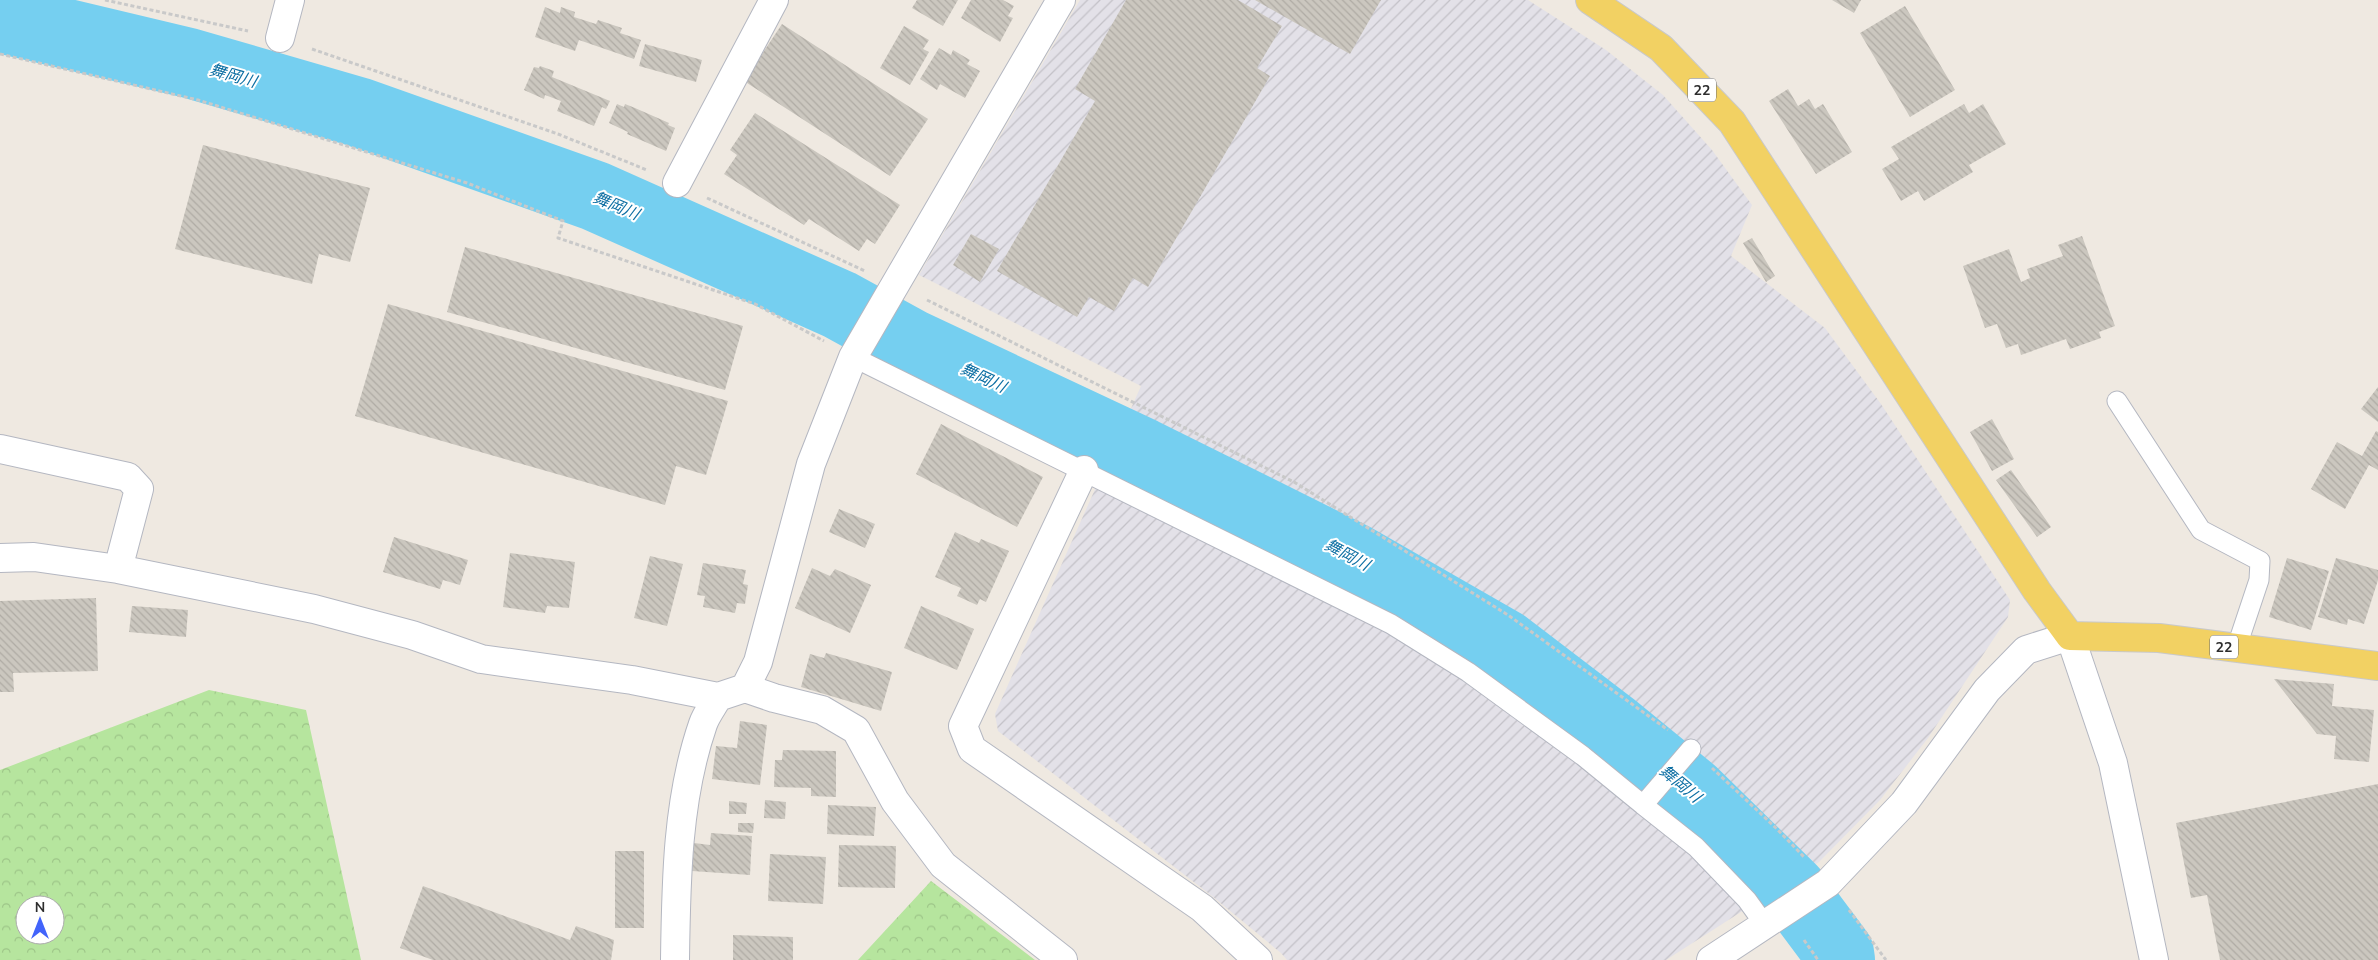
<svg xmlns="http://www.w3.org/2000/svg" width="2378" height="960" viewBox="0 0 2378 960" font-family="'Nunito Sans','Noto Sans JP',sans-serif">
<defs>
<pattern id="industrial-furrows" width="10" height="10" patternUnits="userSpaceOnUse" patternTransform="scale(1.25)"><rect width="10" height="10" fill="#e3e1e8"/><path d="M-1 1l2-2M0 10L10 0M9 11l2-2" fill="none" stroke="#c3c1c7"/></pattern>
<pattern id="forest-crowns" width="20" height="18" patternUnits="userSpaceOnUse" patternTransform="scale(1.25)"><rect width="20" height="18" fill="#b6e59e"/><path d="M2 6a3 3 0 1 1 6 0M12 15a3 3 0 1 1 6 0" fill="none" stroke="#9dc588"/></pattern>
<pattern id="building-back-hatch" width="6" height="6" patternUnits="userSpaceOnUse" patternTransform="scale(1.25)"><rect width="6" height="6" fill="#cbc7bf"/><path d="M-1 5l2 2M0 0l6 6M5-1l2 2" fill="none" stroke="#afaba4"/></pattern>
</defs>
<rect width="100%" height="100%" fill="#efe9e1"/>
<path fill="url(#industrial-furrows)" d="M1080,0H1528L1606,50L1663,95L1712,150L1752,205L1731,256L1825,328L1881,404L2010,600L2008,617L1928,738L1880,800L1819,862L1666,960H1287L1281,953L1212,896L998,731L995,714L1141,386L919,275Z"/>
<path fill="url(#forest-crowns)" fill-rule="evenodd" d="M209,690L306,710L361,960H0V770ZM25,905H55V935H25Z
M931,881L1035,960H858Z"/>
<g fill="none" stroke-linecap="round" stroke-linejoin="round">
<path stroke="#75cff0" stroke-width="70" d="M0,18L189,63L358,112L595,196L840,305L911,344L1143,453L1354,558L1504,644L1614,728L1692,792L1792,890L1839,953L1840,960"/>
</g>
<path fill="url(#building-back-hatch)" d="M917,0H958L943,26L912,8Z
M971,0H1003L1014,6L1008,16L1013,18L1000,42L961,18Z
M1126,0H1238L1282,26L1257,68L1270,76L1148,287L1133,278L1114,311L1089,297L1077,317L997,271L1095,101L1075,89Z
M1255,0H1381L1350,54Z
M1832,0H1861L1854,13Z
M1905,6L1955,90L1910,117L1860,33Z
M545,7L560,13L561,7L575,12L574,17L596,24L598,20L622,28L620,33L641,40L634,59L579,40L575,51L535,37Z
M782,24L928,119L890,176L744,81Z
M904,26L929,40L923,49L929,52L910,85L880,68Z
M645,44L702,60L696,82L639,66Z
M939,48L951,55L953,50L970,60L967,64L980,71L965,98L940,84L937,90L920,79Z
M540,66L554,71L552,77L610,101L606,109L602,107L594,126L557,111L561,101L545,95L544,99L524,90L534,67L539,68Z
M1788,89L1798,106L1809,99L1815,109L1823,104L1852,152L1816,174L1769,101Z
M617,104L624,107L625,104L635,108L669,123L668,125L675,128L666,151L627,134L628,132L609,123Z
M1964,104L1969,113L1983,104L2006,144L1969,165L1973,172L1924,201L1918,191L1901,201L1882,169L1899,159L1891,147Z
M755,113L900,205L875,244L867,239L859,251L809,219L804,225L724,174L737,155L730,150Z
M203,145L370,188L350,262L319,254L312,284L175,249Z
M971,234L999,249L980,282L953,265Z
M2082,236L2115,326L2099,332L2101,338L2070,349L2066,339L2021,355L2018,344L2006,348L1997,324L1985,328L1963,266L2009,249L2021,282L2030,278L2027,269L2063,256L2058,245Z
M1752,238L1775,276L1766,282L1743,243Z
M465,247L743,326L725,390L447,312Z
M388,304L728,401L706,475L676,466L665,505L355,416Z
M2378,387V422L2361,409Z
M1992,419L2014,459L1992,471L1970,432Z
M941,424L1043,477L1017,527L916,474Z
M2376,431L2378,432V470L2369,465L2345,509L2311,489L2337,442L2362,456Z
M2011,470L2051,527L2037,537L1996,480Z
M839,509L875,524L865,548L829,532Z
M955,532L979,543L981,539L1009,551L986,602L980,599L977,605L957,596L961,588L935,577Z
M394,537L468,560L460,585L443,580L440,589L383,572Z
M510,553L575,562L569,608L547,606L545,613L503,607Z
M650,556L683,564L667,626L634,618Z
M2287,558L2329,571L2311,630L2269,617Z
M2336,558L2378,570V580L2364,624L2348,619L2347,625L2318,617Z
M703,563L746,570L743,584L748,585L745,604L737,603L735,613L703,607L705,596L697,595Z
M812,568L830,576L835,569L871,585L850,633L795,608Z
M96,598L98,671L13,673L14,692H0V601Z
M132,606L188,610L186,637L129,632Z
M921,606L974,629L957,670L904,648Z
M826,653L892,672L881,711L801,687L810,654L824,658Z
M2274,679L2334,684L2332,706L2374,710L2369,762L2334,759L2336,736L2317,734Z
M740,721L767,725L760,785L712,779L716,746L737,748Z
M783,750L836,751V797L811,796V788L774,787L775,760H782Z
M2378,784V960H2220L2207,895L2191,898L2176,823Z
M765,800L786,802L785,819L764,818Z
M729,801L747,803L746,814H729Z
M828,805L876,807L874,836L827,834Z
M738,823H754L753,833L738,832Z
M711,833L752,836L750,875L692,871L694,843L710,845Z
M839,845L896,846L895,888L838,887Z
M615,851H644V928H615Z
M770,854L826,857L823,904L768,901Z
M423,886L570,940L576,926L614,940L611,960H433L400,948Z
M733,935L793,937V960H733Z"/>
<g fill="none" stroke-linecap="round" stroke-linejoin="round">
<defs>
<path id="lane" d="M853,357L1391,624L1468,672L1583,756L1643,805
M2117,401L2201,530L2260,561L2259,580L2236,649
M1691,749L1643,805L1696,847L1747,900L1765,925"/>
<path id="street" d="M280,38L290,0
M677,183L774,0
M0,449L128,477L139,489L118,569
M1084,470L963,726L972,749L1202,908L1258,960
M0,558L34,557L118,569L314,609L412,635L481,659L632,680L718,697L745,688L774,698L822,710L856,730L895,801L943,865L1063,960
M745,688L758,662L811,464L853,357L1061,0
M675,960C676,882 677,799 703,724C706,715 713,706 718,697
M1711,960L1828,883L1904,803L1987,690L2026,650L2070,636"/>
<path id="secondary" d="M2070,636L2113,763L2154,960"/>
<path id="primary" d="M1590,0L1661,48L1732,122L2037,591L2070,636L2159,638L2378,666"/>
</defs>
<use href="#lane" stroke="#b4b7c1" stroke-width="21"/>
<use href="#street" stroke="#b4b7c1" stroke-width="30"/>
<use href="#secondary" stroke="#b4b7c1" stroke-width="30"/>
<use href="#primary" stroke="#c9c9c9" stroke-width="30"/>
<path stroke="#c9c9c9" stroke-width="3" stroke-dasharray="4 2.5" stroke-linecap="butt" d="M105,0L248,31
M312,49L558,134L647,170
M0,54L198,100L467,183L563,221L558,238L755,304L824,341
M707,198L865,271
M927,300L1294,482L1508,615L1668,730
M1712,768L1776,828L1805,858
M1849,910L1886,960
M1804,940L1818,960"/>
<use href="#lane" stroke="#fff" stroke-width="19"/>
<use href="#street" stroke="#fff" stroke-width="28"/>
<use href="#secondary" stroke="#fff" stroke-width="28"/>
<use href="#primary" stroke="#f2d163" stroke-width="28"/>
</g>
<g text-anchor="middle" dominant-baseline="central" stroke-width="4" stroke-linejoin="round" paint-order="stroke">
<g fill="#fff" stroke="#6d6d6d" stroke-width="1">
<rect x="1688" y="78.5" width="28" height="23" rx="4"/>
<rect x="2210" y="635.5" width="28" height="23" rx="4"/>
</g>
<g font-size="14" font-weight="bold" fill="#2e2e2e">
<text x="1702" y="90">22</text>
<text x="2224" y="647">22</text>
</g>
<g font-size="16" font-style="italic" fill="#0d6fa3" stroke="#fff">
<text transform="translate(233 76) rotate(16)">舞岡川</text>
<text transform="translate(616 206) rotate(23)">舞岡川</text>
<text transform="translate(983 378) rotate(25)">舞岡川</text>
<text transform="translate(1347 555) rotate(28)">舞岡川</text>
<text transform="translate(1680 784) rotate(40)">舞岡川</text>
</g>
</g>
<g transform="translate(40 920)"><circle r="24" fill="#ffffff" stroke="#ababab"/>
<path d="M0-4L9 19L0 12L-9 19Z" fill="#4264fb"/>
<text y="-8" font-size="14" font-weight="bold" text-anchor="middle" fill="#2e2e2e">N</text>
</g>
</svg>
